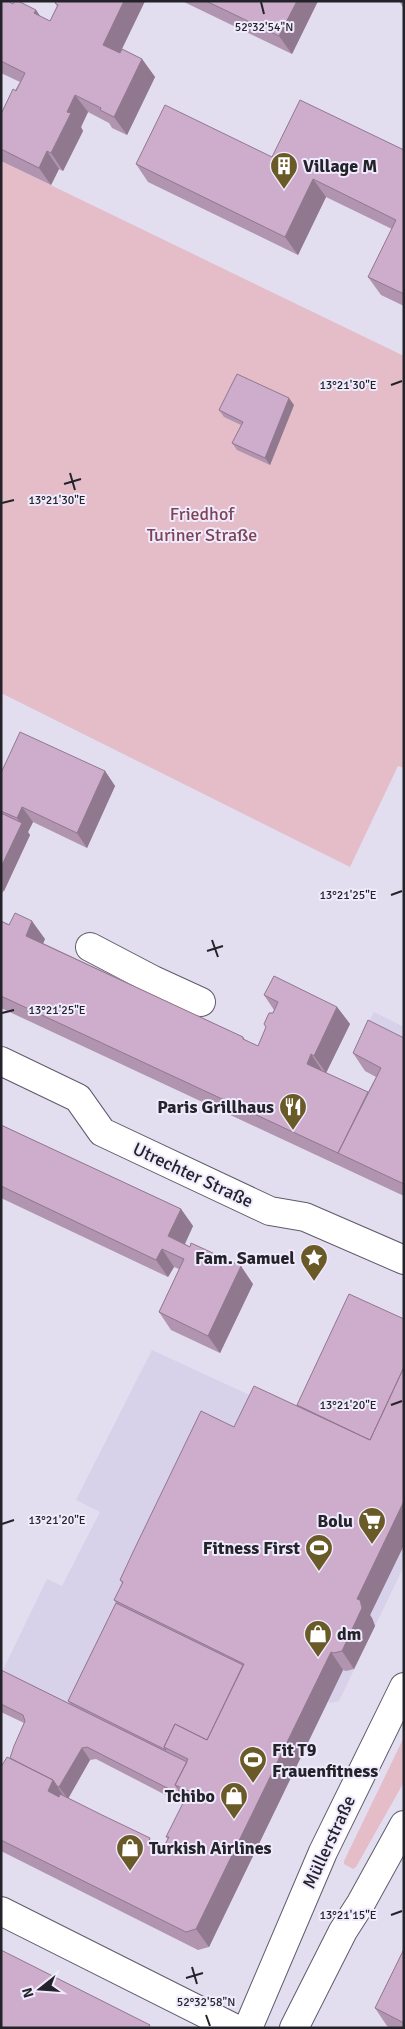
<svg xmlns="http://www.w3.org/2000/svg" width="405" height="2029" viewBox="0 0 405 2029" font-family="Signika,sans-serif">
<rect width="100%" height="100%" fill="#e2def0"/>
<path fill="#d7d1ea" d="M374,1012L404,1027V1048L365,1029Z
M404,1324V1566L339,1701L332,1703L328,1702L274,1813L1,1674L47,1579L62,1586L100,1512L76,1500L152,1350L299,1418Z"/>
<path fill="#e5bdc8" d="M1,161L404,356V768L398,766L350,867L1,693Z
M404,1737V1782L356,1867L353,1869L344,1864V1861Z"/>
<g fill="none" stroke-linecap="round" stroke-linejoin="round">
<defs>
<path id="minor" d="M90,947L153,980L142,1003
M153,980L201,1002
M1,1061L78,1098L102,1132L270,1211L305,1217L404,1260
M1,1911L234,2028"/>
<path id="major" d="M248,2028L323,1852L404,1687
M294,2028L343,1931L361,1903L404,1825"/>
</defs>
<use href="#minor" stroke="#5f5b6a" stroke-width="30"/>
<use href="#major" stroke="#5f5b6a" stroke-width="30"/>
<use href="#minor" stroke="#fff" stroke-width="28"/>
<use href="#major" stroke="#fff" stroke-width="28"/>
</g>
<path fill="#b194af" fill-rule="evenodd" d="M1,1L36,10L40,16L50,21L57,6L55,3L56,1H145L122,49L142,59L155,77L127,135L112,128L109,123L88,112L81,127L83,131L63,171L59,169L51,185L1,161V114L20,82L1,73Z
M182,1H318L292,54Z
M399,1H404V9Z
M404,150V306L381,295L368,277L392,229L326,197L298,255L148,182L136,164Z
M294,405L270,465L237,450L232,443L241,425L224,417L219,410Z
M105,771L115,786L87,848L33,822L28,832L30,835L4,891L2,893H1V773Z
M1,921L45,939L43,943L243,1037L246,1041L258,1046L274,1010L264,995L337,1007L350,1024L326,1073L368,1092L376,1077L365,1071L353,1053L404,1038V1196L1,1008Z
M1,1125L181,1209L193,1226L185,1244L253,1284L220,1353L171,1330L159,1312L179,1269L174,1267L168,1277L1,1198Z
M404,1319V1545L370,1615L372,1618L375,1626L354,1669L346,1671L343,1670L209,1947L198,1950L1,1851V1767L10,1758L24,1723L1,1712V1670L70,1704L68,1701L116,1603L114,1600L122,1583L120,1580L234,1427L297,1405ZM96,1759L183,1804L166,1837L168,1839L163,1848L68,1798L90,1760Z
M404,1949V2028H390L387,2026L375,2008Z"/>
<path fill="#90788e" d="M124,1H145L115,63L103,45Z
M297,1H318L292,54L279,36Z
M36,10L48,28L34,13Z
M142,59L155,77L127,135L114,117Z
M75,95L88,112L81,127L83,131L63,171L51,153L67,112Z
M47,151L59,169L51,185L39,168Z
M313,179L326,197L298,255L285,237Z
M289,398L294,405L270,465L265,458Z
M105,771L115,786L87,848L77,833Z
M22,807L33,822L28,832L30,835L4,891L1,887V867L21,824L17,818Z
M32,921L45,939L39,953L26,936Z
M337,1007L350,1024L326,1073L314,1056Z
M311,1054L323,1072L307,1064Z
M181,1209L193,1226L180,1254L168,1236Z
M162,1249L174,1267L168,1277L156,1260Z
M241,1266L253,1284L220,1353L208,1336Z
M404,1501V1545L370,1615L372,1618L375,1626L354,1669L342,1651L357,1599Z
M331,1652L343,1670L209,1947L196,1929Z
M82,1748L90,1760L68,1799L59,1787Z
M53,1780L65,1798L61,1809L48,1791Z
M179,1790L187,1802L186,1805L177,1793Z"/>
<path fill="#ceaccb" stroke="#90788e" d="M1,1H8L13,4L14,1H18L36,10L34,13L50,21L58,5L55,3L56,1H124L103,45L120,53L122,49L142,59L114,117L100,110L101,108L75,95L67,112L71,113L51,153L47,151L39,168L1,149V114L13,89L16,91L25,73L1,61Z
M206,1H297L279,36Z
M300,100L404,150V294L368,277L396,220L313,179L285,237L136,164L165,105L272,157Z
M237,374L289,398L265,458L232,443L243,422L219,410Z
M20,732L105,771L77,833L22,807L17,818L1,811V773Z
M1,813L22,823L1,867Z
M15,913L32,921L26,936L243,1037V1039L258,1046L266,1027L264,1024L269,1013H273L278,1002L264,995L274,976L337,1007L314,1056L311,1054L307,1064L368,1092L338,1153L1,996V921L9,925Z
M368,1020L404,1038V1184L338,1153L381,1068L353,1053Z
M1,1125L181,1209L168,1236L190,1247L191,1243L241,1266L208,1336L159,1312L184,1259L162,1249L156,1260L1,1186Z
M349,1294L404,1319V1367L370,1440L297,1405Z
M404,1367V1501L357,1599L360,1600L362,1608L342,1651L334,1653L331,1652L196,1929L186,1932L1,1840V1767L7,1757L53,1780L48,1791L59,1797L60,1794L102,1815L150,1838L149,1841L163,1848L169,1837H166L189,1791L175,1785L188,1759L164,1747L175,1724L207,1740L244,1664L114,1600L123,1582L120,1580L133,1552L201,1411L234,1427L254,1386L370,1440Z
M116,1603L243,1665L207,1740L175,1724L164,1747L166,1750L68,1701Z
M1,1670L187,1762L175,1785L179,1790L177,1793L87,1747L82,1748L59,1787L57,1786L53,1780L10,1758L14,1746L25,1721L23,1715L1,1704Z
M404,1949V2023L375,2008Z
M1,1950L150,2025L148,2028H1Z"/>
<path fill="none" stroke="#25232a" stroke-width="2" d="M261,2L264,14M391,385L402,381M70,473L75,490M64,484L81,479M2,503L14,500M391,895L402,891M212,940L218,957M207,951L223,946M2,1013L14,1010M391,1405L402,1401M2,1524L14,1520M391,1915L402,1911M192,1967L197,1984M186,1978L203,1973M206,2015L210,2026"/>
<defs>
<symbol id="building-pin" viewBox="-11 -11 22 30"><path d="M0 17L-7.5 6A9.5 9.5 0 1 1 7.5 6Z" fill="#695a27" stroke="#efebfd"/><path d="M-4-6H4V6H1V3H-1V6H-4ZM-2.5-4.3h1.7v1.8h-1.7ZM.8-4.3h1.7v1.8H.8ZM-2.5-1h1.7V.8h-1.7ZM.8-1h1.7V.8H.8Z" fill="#fff"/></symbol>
<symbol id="restaurant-pin" viewBox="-11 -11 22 30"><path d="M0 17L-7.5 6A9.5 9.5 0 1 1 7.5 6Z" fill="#695a27" stroke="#efebfd"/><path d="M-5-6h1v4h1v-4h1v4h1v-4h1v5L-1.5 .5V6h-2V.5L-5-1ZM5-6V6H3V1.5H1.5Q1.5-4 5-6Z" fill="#fff"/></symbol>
<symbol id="sight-pin" viewBox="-11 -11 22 30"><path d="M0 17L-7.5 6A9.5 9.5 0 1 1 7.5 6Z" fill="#695a27" stroke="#efebfd"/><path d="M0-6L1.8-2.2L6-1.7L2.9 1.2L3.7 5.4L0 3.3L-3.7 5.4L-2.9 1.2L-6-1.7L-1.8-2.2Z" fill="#fff"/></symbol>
<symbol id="supermarket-pin" viewBox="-11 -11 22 30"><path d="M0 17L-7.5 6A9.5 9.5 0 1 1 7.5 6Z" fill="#695a27" stroke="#efebfd"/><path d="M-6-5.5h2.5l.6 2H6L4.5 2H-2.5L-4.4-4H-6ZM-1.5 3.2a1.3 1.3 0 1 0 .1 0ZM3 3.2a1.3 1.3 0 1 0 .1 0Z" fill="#fff"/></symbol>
<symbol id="stadium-pin" viewBox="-11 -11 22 30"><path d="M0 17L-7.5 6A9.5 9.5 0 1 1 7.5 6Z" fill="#695a27" stroke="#efebfd"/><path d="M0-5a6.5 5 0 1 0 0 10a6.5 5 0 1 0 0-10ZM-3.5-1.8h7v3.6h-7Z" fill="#fff"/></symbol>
<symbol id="shop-pin" viewBox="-11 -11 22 30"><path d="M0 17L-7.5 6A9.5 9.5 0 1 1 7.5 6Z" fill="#695a27" stroke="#efebfd"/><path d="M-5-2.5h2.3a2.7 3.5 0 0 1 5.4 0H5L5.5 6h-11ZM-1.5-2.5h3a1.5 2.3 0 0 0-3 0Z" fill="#fff"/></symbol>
</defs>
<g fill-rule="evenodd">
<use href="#building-pin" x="268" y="150" width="32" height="43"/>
<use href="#restaurant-pin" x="277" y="1091" width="32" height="43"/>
<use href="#sight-pin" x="298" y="1242" width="32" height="43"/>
<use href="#supermarket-pin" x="356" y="1505" width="32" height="43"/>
<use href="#stadium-pin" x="303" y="1532" width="32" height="43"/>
<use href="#shop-pin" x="302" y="1618" width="32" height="43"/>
<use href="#stadium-pin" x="237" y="1744" width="32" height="43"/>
<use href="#shop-pin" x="218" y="1780" width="32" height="43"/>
<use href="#shop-pin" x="114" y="1832" width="32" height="43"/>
</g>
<g text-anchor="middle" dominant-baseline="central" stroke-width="4" stroke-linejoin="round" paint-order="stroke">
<g font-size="18" font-weight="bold" fill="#25232a" stroke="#efebfd" text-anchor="end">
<text x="303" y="166" text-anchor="start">Village M</text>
<text x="274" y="1107">Paris Grillhaus</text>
<text x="295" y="1258">Fam. Samuel</text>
<text x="353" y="1521">Bolu</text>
<text x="300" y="1548">Fitness First</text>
<text x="337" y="1634" text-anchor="start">dm</text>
<text x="272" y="1750" text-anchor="start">Fit T9<tspan x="272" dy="21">Frauenfitness</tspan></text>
<text x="215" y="1796">Tchibo</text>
<text x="149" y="1848" text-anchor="start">Turkish Airlines</text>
</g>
<g font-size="18" fill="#7e4255" stroke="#efebfd">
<text x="202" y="514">Friedhof<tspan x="202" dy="21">Turiner Straße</tspan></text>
</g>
<g font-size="18" fill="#25232a" stroke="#efebfd">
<text transform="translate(193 1175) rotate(25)">Utrechter Straße</text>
<text transform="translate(329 1842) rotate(-65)">Müllerstraße</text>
</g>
</g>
<g font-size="12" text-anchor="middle" fill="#25232a" stroke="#efebfd" stroke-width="4" stroke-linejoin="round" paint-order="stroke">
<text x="264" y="31">52°32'54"N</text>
<text x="348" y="389">13°21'30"E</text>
<text x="57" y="504">13°21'30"E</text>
<text x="348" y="899">13°21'25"E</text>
<text x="57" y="1014">13°21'25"E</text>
<text x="348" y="1409">13°21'20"E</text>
<text x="57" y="1524">13°21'20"E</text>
<text x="348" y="1919">13°21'15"E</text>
<text x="206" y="2006">52°32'58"N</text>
</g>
<rect width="405" height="2029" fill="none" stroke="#25232a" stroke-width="5"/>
<g transform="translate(40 1989) rotate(253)" stroke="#efebfd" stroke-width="4" paint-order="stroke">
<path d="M0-4L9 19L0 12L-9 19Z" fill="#25232a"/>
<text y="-8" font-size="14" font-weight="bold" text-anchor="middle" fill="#25232a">N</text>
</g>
</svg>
